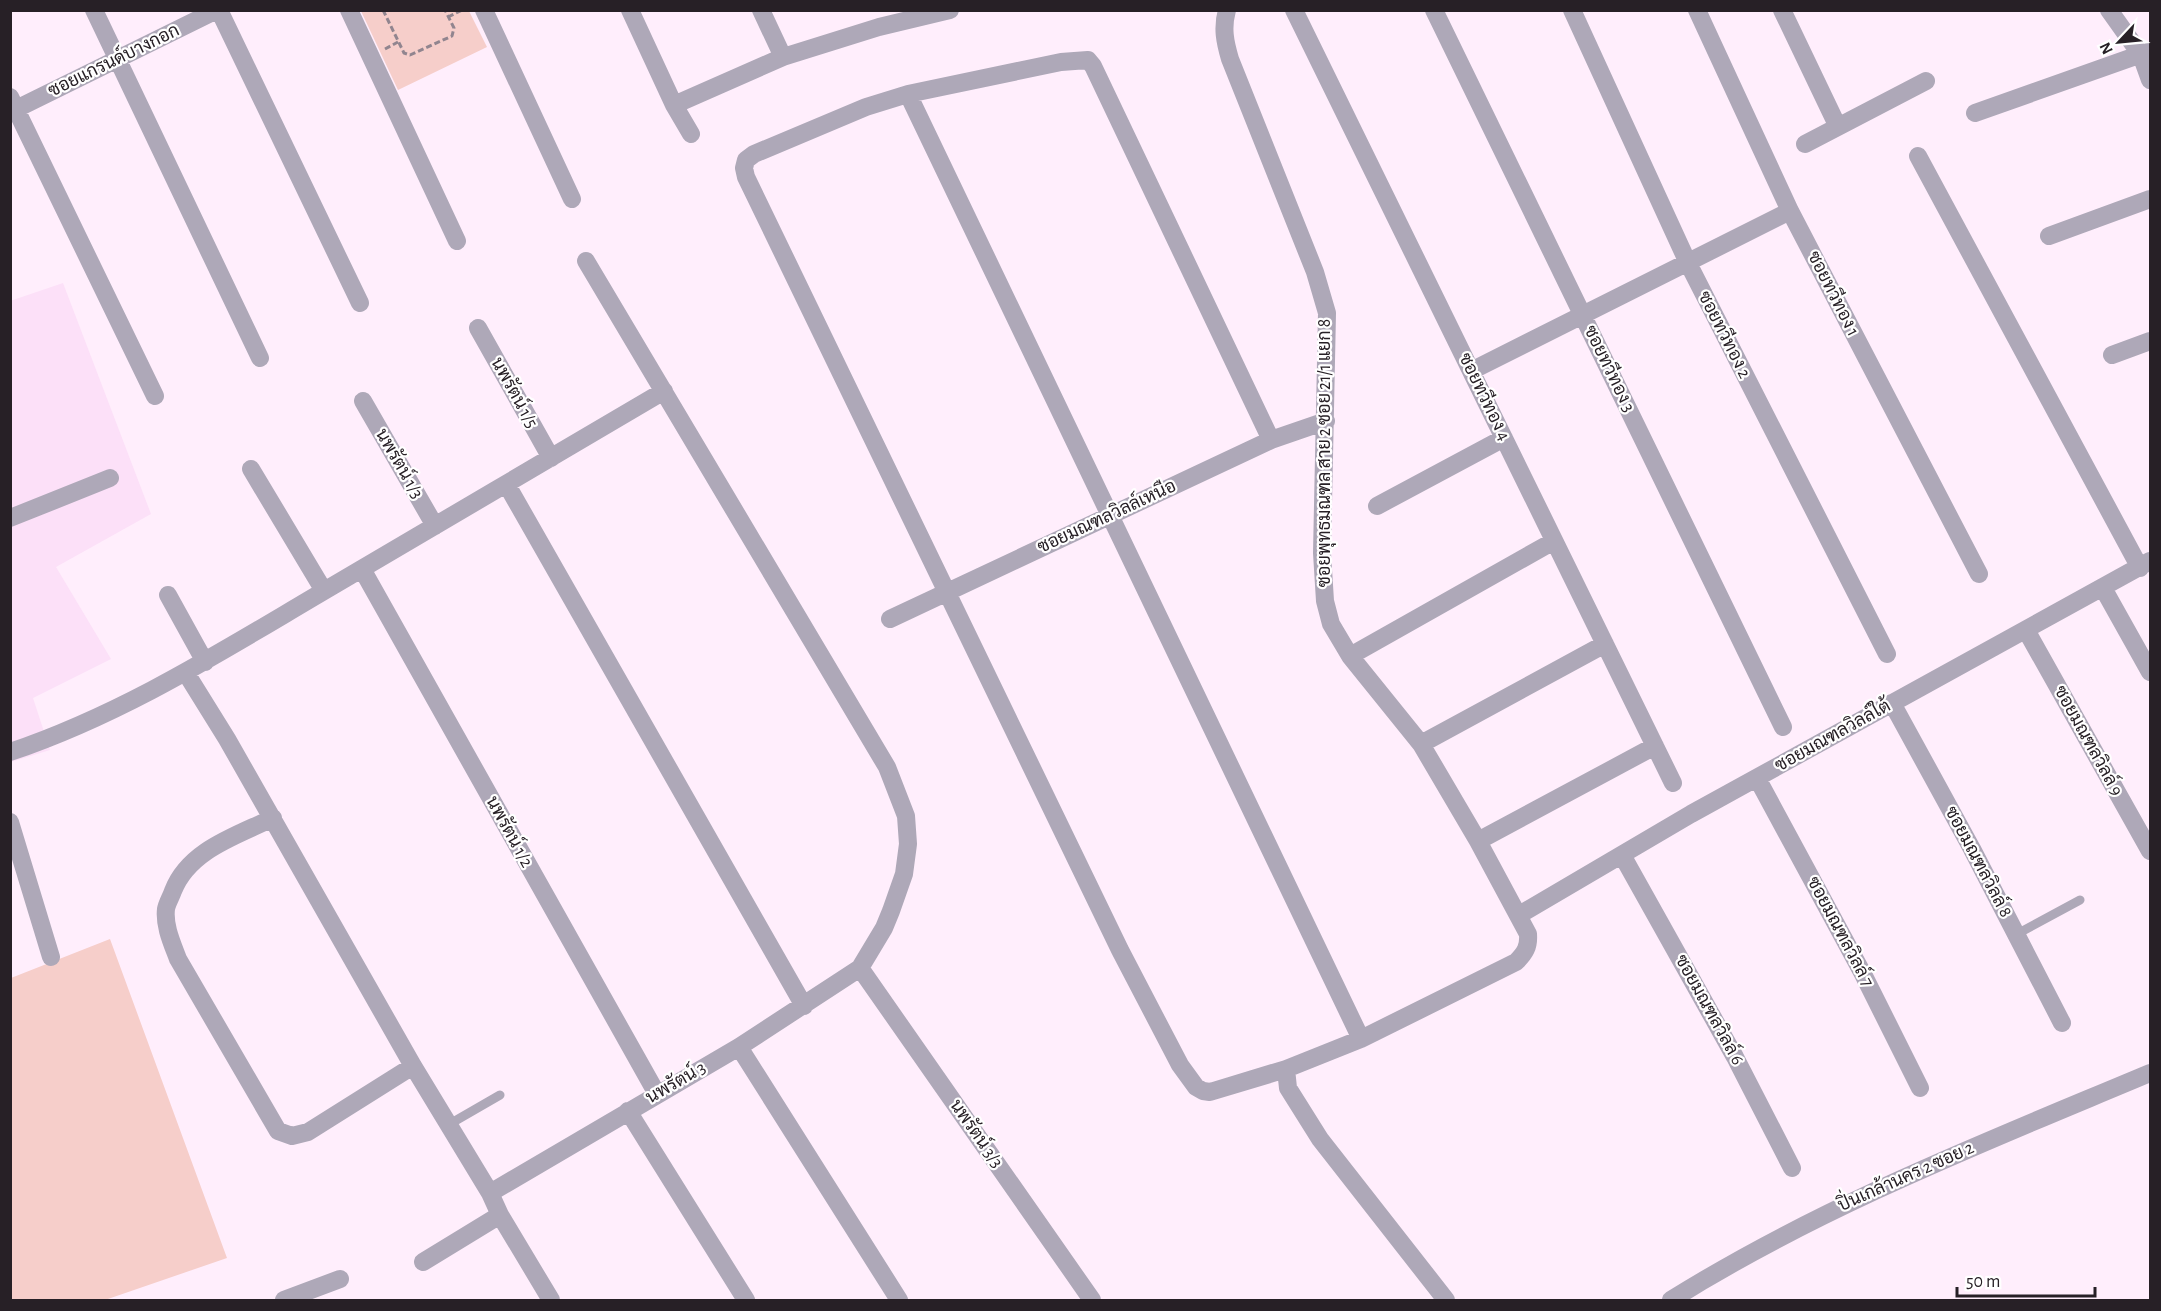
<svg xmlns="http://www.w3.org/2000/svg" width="2161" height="1311" viewBox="0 0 2161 1311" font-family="'Alegreya Sans',Sarabun,sans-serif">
<rect width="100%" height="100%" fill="#ffeefc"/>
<path fill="#fce0f8" d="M63,283L151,514L56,567L111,659L33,698L50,750L11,762L10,301Z"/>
<path fill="#f6ceca" d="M361,11H469L487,47L398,90Z
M110,939L227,1258L105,1300H11V978Z"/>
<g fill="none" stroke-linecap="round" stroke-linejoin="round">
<path stroke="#91858f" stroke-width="3" stroke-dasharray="6 3" stroke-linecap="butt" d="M383,10L404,53L410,55L452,36L454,28L445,10
M448,17L462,10
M385,49L398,42"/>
<path stroke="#aea8b8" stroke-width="9" d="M2017,934L2080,900
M448,1125L500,1095"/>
<path stroke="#aea8b8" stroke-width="18" d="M94,10L260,358
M219,10L360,303
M349,10L457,241
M484,10L572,199
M630,10L674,105L691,134
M1227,10C1222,28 1225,42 1230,59L1315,272L1327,313L1322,553L1325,601L1331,624L1350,656L1421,744L1478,841L1528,934C1529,947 1525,953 1516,962L1361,1039L1286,1069L1288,1088L1320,1139L1446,1300
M1294,10L1673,783
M1434,10L1783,727
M1572,10L1688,263L1887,654
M1697,10L1790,211L1979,574
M1782,10L1838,127
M2109,10L2141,55L2150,80
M783,57L879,27L950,10
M908,94L1361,1039
M10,97L155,396
M674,105L783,57L761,10
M10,112L217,10
M1975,113L2150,51
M1805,144L1926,81
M1918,156L2140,568
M2049,236L2150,199
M478,328L551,458
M2112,355L2150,341
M1471,371L1790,211
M363,401L435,526
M1271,440L1093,66L1088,60L1061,62L908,94L866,107L754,154L746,160L744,168L746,177L1120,950L1180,1065L1196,1087L1203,1091L1210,1092L1286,1069
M251,469L324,591
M507,485L804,1006
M1377,506L1504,438
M10,518L110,478
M362,569L657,1094
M2103,588L2150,672
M168,595L205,662
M890,619L1271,440L1326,421
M2026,630L2150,851
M1350,656L1554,541
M186,673L227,739L413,1066L490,1193L500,1215L551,1300
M1892,703L1972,849L2062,1023
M1421,744L1605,644
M10,752C123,714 222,651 324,591C437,524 551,458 664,391
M1757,778L1863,974L1920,1088
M273,818C236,836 189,850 173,891C171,897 167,903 166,909C164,926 172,943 178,959L278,1131L292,1136L308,1132L413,1066
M10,822L51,957
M1478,841L1655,746
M1622,855L1735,1057L1792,1168
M1519,915L1691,814L2150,561
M860,968L1092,1300
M739,1047L899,1300
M628,1111L746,1300
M490,1193L739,1047L860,968L884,928L891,911L904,874L908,844L906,816L887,767L586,261
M423,1262L500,1215
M284,1300L340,1279
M1671,1300C1821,1206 1988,1141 2150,1073"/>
</g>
<g text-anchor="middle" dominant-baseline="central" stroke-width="4.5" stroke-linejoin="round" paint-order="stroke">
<g font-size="18" fill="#272026" stroke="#fff">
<text transform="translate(114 61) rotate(-26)">ซอยแกรนด์บางกอก</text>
<text transform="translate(1833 294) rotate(63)">ซอยทวีทอง 1</text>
<text transform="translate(1724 335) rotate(63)">ซอยทวีทอง 2</text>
<text transform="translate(1609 369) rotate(64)">ซอยทวีทอง 3</text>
<text transform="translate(514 393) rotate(61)">นพรัตน์ 1/5</text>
<text transform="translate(1484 397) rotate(64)">ซอยทวีทอง 4</text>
<text transform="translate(1325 453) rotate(-90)">ซอยพุทธมณฑล สาย 2 ซอย 21/1 แยก 8</text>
<text transform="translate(399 464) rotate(60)">นพรัตน์ 1/3</text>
<text transform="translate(1107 517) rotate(-25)">ซอยมณฑลวิลล์เหนือ</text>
<text transform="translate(1833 736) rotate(-29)">ซอยมณฑลวิลล์ใต้</text>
<text transform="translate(2088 741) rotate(61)">ซอยมณฑลวิลล์ 9</text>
<text transform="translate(509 832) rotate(61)">นพรัตน์ 1/2</text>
<text transform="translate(1978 862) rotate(62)">ซอยมณฑลวิลล์ 8</text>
<text transform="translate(1840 932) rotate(62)">ซอยมณฑลวิลล์ 7</text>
<text transform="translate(1709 1010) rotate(61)">ซอยมณฑลวิลล์ 6</text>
<text transform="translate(676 1083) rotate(-30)">นพรัตน์ 3</text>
<text transform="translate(976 1134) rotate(55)">นพรัตน์ 3/3</text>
<text transform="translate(1906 1177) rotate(-24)">ปิ่นเกล้านคร 2 ซอย 2</text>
</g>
</g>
<rect width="2161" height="1311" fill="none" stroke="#272026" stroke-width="24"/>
<g transform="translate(2119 42) rotate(244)" stroke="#ffffff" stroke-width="4.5" paint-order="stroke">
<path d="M0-4.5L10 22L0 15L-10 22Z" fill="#272026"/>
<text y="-9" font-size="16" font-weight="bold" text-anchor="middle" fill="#272026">N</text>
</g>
<path d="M1957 1287v9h138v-9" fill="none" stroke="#272026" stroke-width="3"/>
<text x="1966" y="1287" font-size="18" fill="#272026" stroke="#ffffff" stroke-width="4.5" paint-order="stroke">50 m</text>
</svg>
